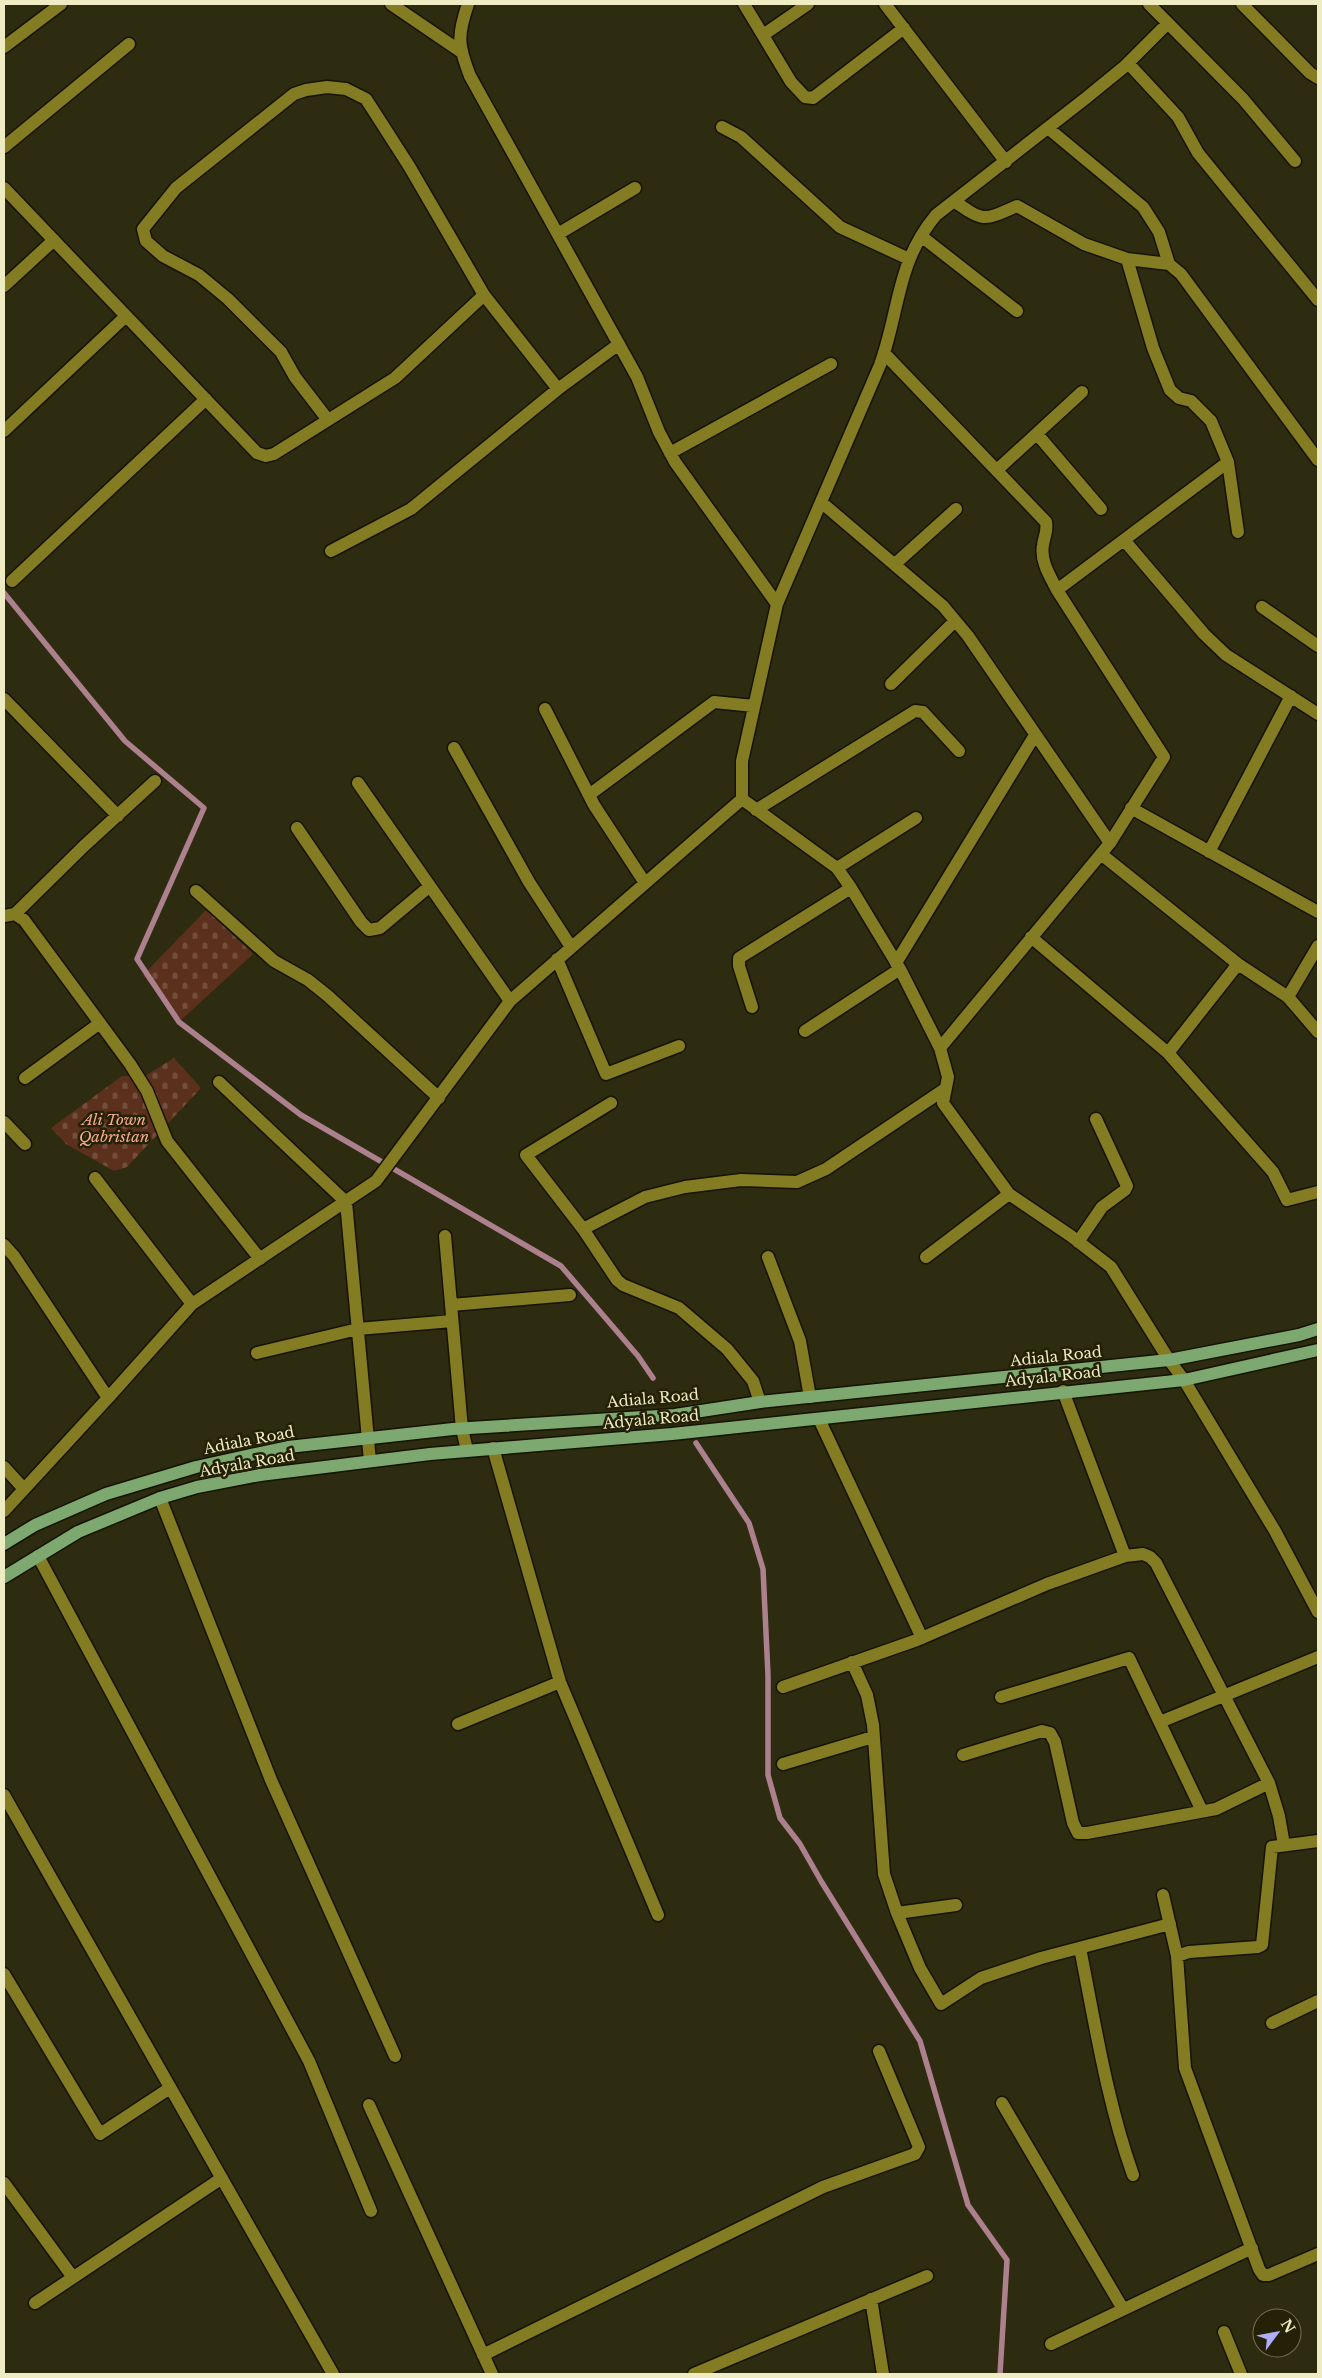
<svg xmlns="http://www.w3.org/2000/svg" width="1322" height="2378" viewBox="0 0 1322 2378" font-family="'Libre Baskerville',serif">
<defs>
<pattern id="cemetery-stones" width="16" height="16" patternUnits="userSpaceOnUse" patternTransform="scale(1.25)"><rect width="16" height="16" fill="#5b301c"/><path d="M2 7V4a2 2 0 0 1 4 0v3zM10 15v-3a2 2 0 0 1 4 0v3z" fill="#734e3b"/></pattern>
</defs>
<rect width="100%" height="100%" fill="#2d2b10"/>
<path fill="url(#cemetery-stones)" d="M206,910L253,954L179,1022L143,975Z
M174,1058L201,1088L127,1167L114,1171L66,1144L51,1128L122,1076H145Z"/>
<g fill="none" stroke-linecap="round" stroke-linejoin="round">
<path stroke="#ad808e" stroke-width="5.5" d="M4,593L125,741L204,808L137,959L179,1022L301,1115L561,1266L638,1356L653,1378
M696,1443L749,1523L763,1569L768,1675V1775L780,1818L800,1844L821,1881L920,2041L968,2205L1007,2260L1000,2374"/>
<defs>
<path id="minor" d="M391,4L460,51
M468,4C457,36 458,45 470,76L637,377L659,432L675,462L777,604
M744,4L791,82L805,97L813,98L904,28
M885,4L1006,162
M1149,4L1243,99L1295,161
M1242,4L1310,73L1318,78
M763,35L808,4
M4,47L61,4
M1128,63L1178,117L1198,153L1318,300
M722,127L741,137L840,227L909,259
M1049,129L1143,207L1159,232L1169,264
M4,147L129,44
M4,188L257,453L266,456L274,454L395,378L484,295
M954,201C984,222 983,221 1017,206L1084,244L1127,259L1169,264L1181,274L1318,460
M558,234L635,188
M921,236L1017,311
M1127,259L1153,348L1170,390L1179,398L1191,401L1211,421L1228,462L1238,532
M4,286L54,240
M884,353L1046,522C1048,531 1044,537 1043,545C1040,561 1050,576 1057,590
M328,420L295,377L281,352L228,299L199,275L163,256L146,241L143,229L176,188L294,94L306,90L327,87L346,89L366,99L409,166L484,295L558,389
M4,431L126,316
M1037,434L1101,509
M670,453L831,364
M997,470L1082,392
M821,502L943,606L968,636L1110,843
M1124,540L1204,634L1226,655L1318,714
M331,551L411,509L558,389L619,344
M895,564L956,509
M12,581L206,399
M1262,607L1318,646
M891,684L955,621
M4,699L118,816
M545,709L594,805L645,883
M454,748L529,882L571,947
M358,783L510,1001
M589,795L714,702L754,706
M742,799V761L777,604L880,365C900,310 896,263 936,215L1086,98L1124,67L1168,23
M1131,808L1318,912
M756,810L915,711L923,712L959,751
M297,828L361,922L369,930L380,928L430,886
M1209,852L1291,696
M1101,854L1238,964
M837,868L916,818
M196,891L274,961L308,980L328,996L439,1098
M15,914L84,846L155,781
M4,916L15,914L24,920L130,1064L147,1091L167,1141L260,1259
M1031,937L1168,1053L1273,1172L1287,1200L1318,1192
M1318,946L1288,997L1318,1032
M557,959L606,1074L679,1046
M896,963L1035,735
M752,1007L739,966V958L851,888
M805,1031L900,969
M940,1048L1110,843L1164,757L1057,590L1228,462
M1168,1053L1238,964L1288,997
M25,1078L100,1023
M219,1082L346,1202L370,1461
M611,1103L526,1155L583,1229L617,1280L623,1285L679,1308L727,1349L753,1381L760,1402
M4,1122L25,1144
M95,1178L192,1304
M583,1229L645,1197L685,1187L741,1180L797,1182L826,1169L945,1089
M445,1236L462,1429L467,1450
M1078,1242L1102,1207L1125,1190L1127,1186L1096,1119
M4,1245L14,1256L108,1398L4,1511
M768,1257L800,1341L810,1397
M926,1257L1009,1194
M451,1305L570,1295
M257,1353L358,1329L452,1321
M1063,1391L1125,1556
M108,1398L192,1304L376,1181L510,1001L742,799L837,868L851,888L900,969L940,1048L948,1077L943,1103L1009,1194L1071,1236L1111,1267L1169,1360L1184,1380L1275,1531L1318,1612
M819,1419L922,1638
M493,1448L560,1682L658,1915
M4,1467L24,1489
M160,1498L271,1780L395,2056
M38,1556L309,2061L371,2211
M852,1662L867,1695L873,1725L884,1874L897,1913L920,1968L941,2004L981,1978L1041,1958L1170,1924
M783,1687L917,1640L1047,1584L1125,1556L1143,1554L1150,1557L1156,1563L1269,1783L1279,1816L1284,1845
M1001,1697L1129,1658L1202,1811
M1160,1722L1318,1657
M458,1724L560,1682
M963,1755L1042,1731L1050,1733L1055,1742L1073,1823L1078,1833H1087L1216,1809L1269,1783
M783,1764L873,1737
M4,1795L333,2374
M1318,1841L1272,1847L1262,1945L1258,1947L1189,1952L1177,1956L1185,2068L1259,2269L1263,2275H1269L1318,2254
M1163,1895L1177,1956
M897,1913L956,1905
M1080,1948C1095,2024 1107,2102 1133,2175
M4,1974L100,2134L170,2088
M1272,2023L1318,2001
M1002,2103L1123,2309
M369,2105L492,2374
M4,2183L72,2276
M871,2299L883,2374
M35,2303L222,2178
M1224,2332L1241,2374
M1051,2344L1252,2248
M483,2355L823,2187L915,2154L919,2147L879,2051
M694,2374L927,2276"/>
<path id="major" d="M4,1544L35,1525L106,1494L196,1467L288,1447L453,1429L675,1415L760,1402L1169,1360L1299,1335L1318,1329
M4,1577L78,1532L160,1498L197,1487L260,1475L430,1454L672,1434L1184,1380L1318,1350"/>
</defs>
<use href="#minor" stroke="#161300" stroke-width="15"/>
<use href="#major" stroke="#161300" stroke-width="15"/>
<use href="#minor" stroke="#847c22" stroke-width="12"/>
<use href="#major" stroke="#7da970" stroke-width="12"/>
</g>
<g text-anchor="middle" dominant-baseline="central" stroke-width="5" stroke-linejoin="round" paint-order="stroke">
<g font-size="15" font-style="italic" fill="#f9ab8a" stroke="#242106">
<text x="114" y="1119">Ali Town<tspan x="114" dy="17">Qabristan</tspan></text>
</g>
<g font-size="15" fill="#efecc3" stroke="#242106">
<text transform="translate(1056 1356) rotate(-6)">Adiala Road</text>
<text transform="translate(1053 1376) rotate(-6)">Adyala Road</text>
<text transform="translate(653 1398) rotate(-5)">Adiala Road</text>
<text transform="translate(651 1419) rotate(-5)">Adyala Road</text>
<text transform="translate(249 1440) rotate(-11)">Adiala Road</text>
<text transform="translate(247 1463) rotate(-10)">Adyala Road</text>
</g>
</g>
<rect width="1322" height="2378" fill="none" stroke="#efecc3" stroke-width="10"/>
<g transform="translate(1277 2333) rotate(58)"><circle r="24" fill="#242106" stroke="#757252"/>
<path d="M0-4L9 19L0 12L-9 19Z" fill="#afaefa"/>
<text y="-8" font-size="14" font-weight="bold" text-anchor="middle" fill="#efecc3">N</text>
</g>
</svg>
